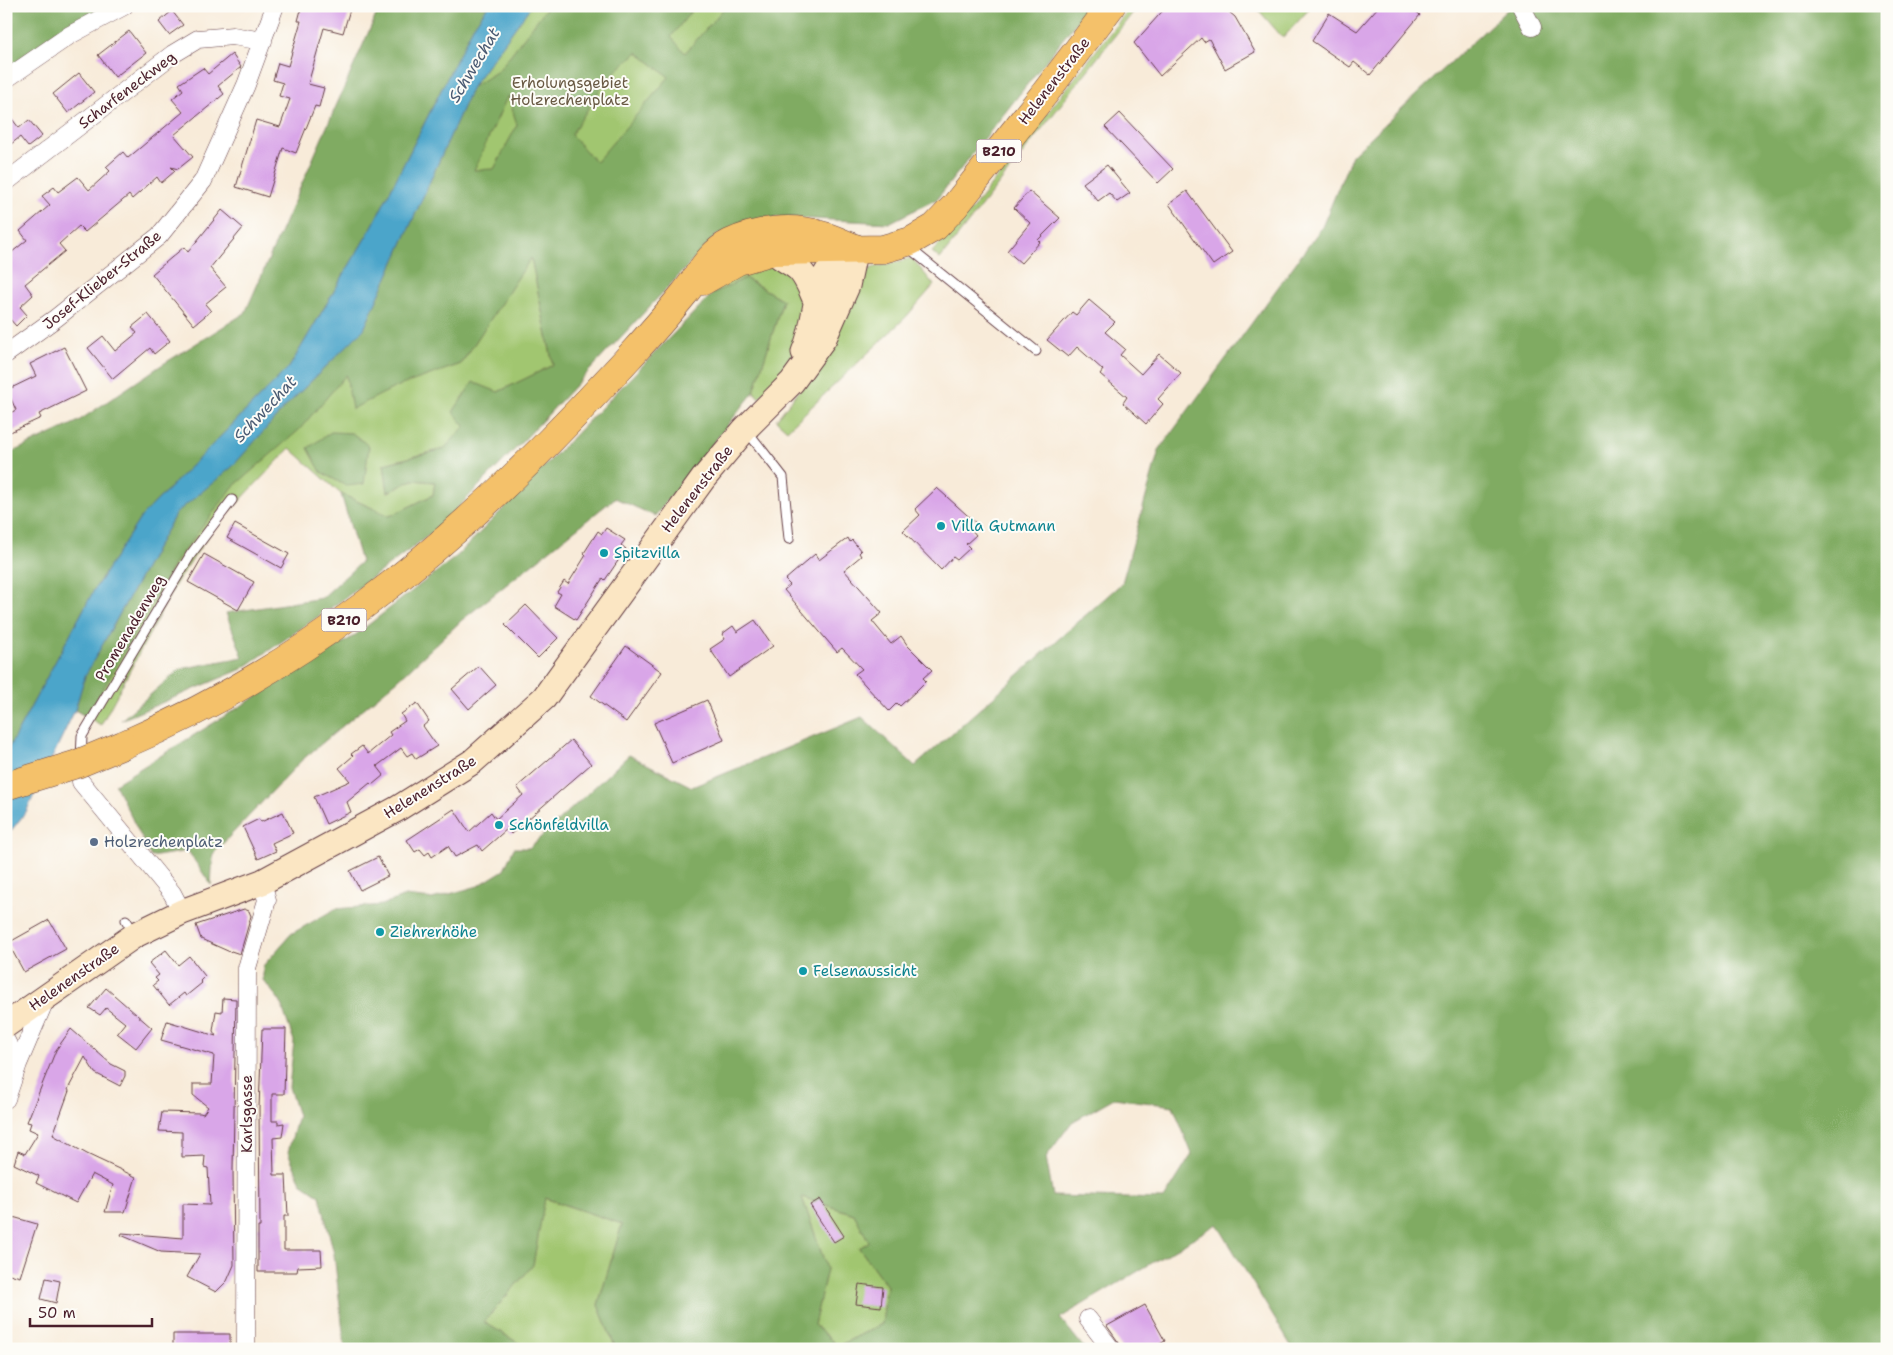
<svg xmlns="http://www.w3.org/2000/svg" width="1893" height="1355" viewBox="0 0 1893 1355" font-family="'Shantell Sans',sans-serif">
<rect width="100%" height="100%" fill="#fdfcf7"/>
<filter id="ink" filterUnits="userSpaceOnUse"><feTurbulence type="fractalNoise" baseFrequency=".02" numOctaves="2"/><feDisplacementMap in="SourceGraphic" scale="10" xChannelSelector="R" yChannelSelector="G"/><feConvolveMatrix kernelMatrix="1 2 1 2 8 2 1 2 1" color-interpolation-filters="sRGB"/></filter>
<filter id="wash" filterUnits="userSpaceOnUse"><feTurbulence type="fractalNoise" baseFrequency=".0096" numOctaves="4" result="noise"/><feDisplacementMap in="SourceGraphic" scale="20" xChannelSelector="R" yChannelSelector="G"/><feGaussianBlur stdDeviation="1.12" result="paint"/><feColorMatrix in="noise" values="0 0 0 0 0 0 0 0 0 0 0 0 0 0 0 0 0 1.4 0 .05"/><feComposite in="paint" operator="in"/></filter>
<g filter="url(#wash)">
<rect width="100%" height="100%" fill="#f8ebd9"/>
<path fill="#a1c670" stroke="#76724e" d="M531,6H766L552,226L426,375L461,364L531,257L553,365L498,392L444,449L384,464L388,492L413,480L435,482L433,495L390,516L341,494L290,448L213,529L178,580L101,725L75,710L232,467L287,405L472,87Z
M1131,6H1138L940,259L932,252L970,212Z
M1255,6H1312L1283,38Z
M912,258L934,285L906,317L787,430L776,420L817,367L857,278L872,268Z
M762,264L784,269L806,300L799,341L787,368L759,398L754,392L783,300L745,278L712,294L738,271Z
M802,1197L854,1214L870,1242L859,1248L887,1286L882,1324L838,1346L814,1325L827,1269Z
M544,1198L622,1224L598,1305L616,1349H528L484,1322L533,1265Z"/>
<path fill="#80ab62" stroke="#656546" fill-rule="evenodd" d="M6,6H116L6,76Z
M380,6H488L473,27L373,225L290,366L141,517L94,590L6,753V455L77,422L160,366L245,313Z
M548,6H695L671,37L685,53L726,6H1089L937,199L889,223L776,217L717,235L524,440L437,529L345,598L242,669L121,720L180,669L243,657L226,613L322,598L361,562L341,494L390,516L433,495L435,482L413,480L388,492L384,464L444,449L465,426L453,412L473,382L498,392L553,365L531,258L461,364L396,387L352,409L346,375L299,430L233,487L176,561L87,717L75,710L85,676L176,513L233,465L287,405L364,329L472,87L498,71ZM637,52L669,77L596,162L571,135L607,79ZM508,95L517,125L494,169L474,170Z
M1511,6H1887V1349H1293L1217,1224L1060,1318L1085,1349H616L598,1305L622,1224L545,1198L533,1265L484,1322L528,1349H345L334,1254L320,1196L301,1183L288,1152L298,1116L289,1087L294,1041L280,1001L263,980V966L291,934L335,909L382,905L405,896L432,899L478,886L504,870L514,848H529L629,755L692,787L862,717L915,766L1122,583L1159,450L1322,227L1352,155ZM1114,1098L1173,1106L1192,1154L1164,1199L1053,1196L1046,1157L1072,1122ZM802,1197L854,1214L869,1242L859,1248L887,1286L882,1324L838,1346L814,1325L827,1269Z
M745,278L783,300L754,392L655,516L615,498L462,620L399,679L302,760L213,854L211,885L188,851L151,857L115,784L354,636L457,556L712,294Z
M331,432L352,433L369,446L364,484L346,486L321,472L308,448Z"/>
<path fill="#4ca5ca" stroke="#4b627a" d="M488,6H531L472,87L364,329L287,405L232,467L176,513L85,676L75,710L26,812L6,837V753L94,590L141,517L290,366L373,225L473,27Z"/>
<g id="blocks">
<path fill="#d9a6e8" d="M302,6H351L343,33L324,28L308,84L324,88L319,107L315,106L296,153L283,148L268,197L236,187L256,120L280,127L290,99L279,96L283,83L273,80L278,63L288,66L301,21H298Z
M1167,6H1222L1235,17L1255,52L1225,69L1209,39L1204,42L1201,38L1160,76L1134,43Z
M1379,6H1410L1420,15L1370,75L1354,62L1350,67L1312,41L1329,13L1357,31Z
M172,11L183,25L169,35L159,22Z
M129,31L146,53L115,77L98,55Z
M232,54L241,67L218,86L224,94L174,135L193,157L178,169L171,167L175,171L161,183L157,177L132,199L129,195L85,232L79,226L59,244L65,251L25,284L33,295L20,307L27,315L16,326L8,317L6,319V257L27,240L20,231L50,205L42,196L54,187L58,192L78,177L89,190L110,171L106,167L123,152L128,158L183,112L172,99L183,90L179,84L203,68L208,74Z
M79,73L94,92L68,113L53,94Z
M6,111L19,128L29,120L42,136L28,147L20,137L6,148Z
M1120,113L1173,169L1158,183L1105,127Z
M1107,165L1130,193L1117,202L1109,193L1098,201L1083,183Z
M1029,191L1060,218L1038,240L1040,242L1021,263L1007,251L1030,223L1014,208Z
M1187,191L1232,252L1213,265L1169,204Z
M222,210L243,228L210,268L226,287L205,304L211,311L194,325L152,274L184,247L188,252Z
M1089,300L1115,322L1105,332L1125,349L1120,355L1141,374L1159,354L1181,373L1158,399L1163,404L1146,424L1123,403L1127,397L1100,374L1103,370L1077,347L1068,357L1047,340L1072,312L1076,315Z
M148,314L170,341L154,354L150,348L113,379L88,348L103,336L115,351L137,333L132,327Z
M64,347L86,391L39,414L41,418L6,434V415L16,410L7,390L36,376L30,364Z
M937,488L976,523L971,529L976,535L966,544L970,548L957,560L953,557L941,570L903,531L920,515L915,509Z
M235,524L289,554L281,568L227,538Z
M606,528L625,540L621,545L626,549L605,580L603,578L576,620L554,606L561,594L557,592L564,581L568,584L586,555L584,553L598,531L602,534Z
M848,538L850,542L852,540L861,551L859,553L861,556L844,570L882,613L872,621L891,644L901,636L908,646L932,670L923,678L926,681L917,690L900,706L897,703L889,711L855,674L862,669L842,648L837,652L784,590L790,585L785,580L815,554L819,560Z
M204,554L254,582L238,610L188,582Z
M526,605L558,638L538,658L505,625Z
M755,620L773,646L729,677L710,649L725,639L722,634L733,626L737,632Z
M626,646L662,672L626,722L591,696Z
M479,666L496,685L469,709L452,689Z
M707,700L724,740L672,763L654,723Z
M417,703L429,721L423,726L437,746L416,759L412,753L407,756L401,748L377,766L384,775L372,785L370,783L347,802L351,812L326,824L314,797L350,781L339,768L353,756L351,754L362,746L368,754L391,735L389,732L405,721L401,714Z
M571,740L591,764L511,834L507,829L482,851L478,845L455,857L448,846L432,857L429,852L425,855L420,849L415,852L407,840L454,809L469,832L491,812L496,819L523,795L517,787Z
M283,812L293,833L272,843L276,851L258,859L243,827L259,819L261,822Z
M378,857L388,876L360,890L350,871Z
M244,909L249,911L251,916L240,954L231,951L230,952L201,939L196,925Z
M49,920L66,949L24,972L8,943Z
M166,950L178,965L189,956L205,976L200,981L202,983L186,996L184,993L169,1005L153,985L158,981L155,978L159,975L149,963Z
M106,988L152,1028L136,1048L117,1033L125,1023L106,1008L100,1015L89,1008Z
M223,998L236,999L233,1169L234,1265L227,1281L216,1292L187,1277L200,1254L161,1252L121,1235L122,1233L183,1238V1204L210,1205L208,1168L204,1167L205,1156L182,1157V1132L159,1131L162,1112L200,1113L203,1114L208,1107L193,1095V1084H212L214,1055L161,1040L167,1021L216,1036L213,1031L216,1011L222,1012Z
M71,1029L111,1064L125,1071V1076L120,1086L95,1073L85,1057L68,1089L69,1091L53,1135L87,1154L136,1177L125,1212H105L113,1185L92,1174L76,1203L36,1183L39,1176L14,1164L18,1151L25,1154L38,1133L29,1129L31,1123L27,1122L56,1050Z
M262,1029H286L284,1094H272V1121H278V1124L284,1123L282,1137L273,1138L274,1175H286L288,1216H284V1250H321L322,1266L298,1267L297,1272H258V1227H260L259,1108Z
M820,1199L844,1236L834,1242L810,1205Z
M6,1215L37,1224L20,1277L6,1273Z
M46,1278L60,1281L56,1303L41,1299Z
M859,1284L883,1287L881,1307L856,1304Z
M1145,1305L1165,1341L1151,1349H1121L1119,1343L1107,1326Z
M173,1334H230V1349H197V1346H173Z"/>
</g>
</g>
<g filter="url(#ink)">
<use href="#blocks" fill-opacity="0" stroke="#643e45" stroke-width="1"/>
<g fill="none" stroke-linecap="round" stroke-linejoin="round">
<defs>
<path id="lane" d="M908,247L1036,351
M747,431L783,477L789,539
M81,759L82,736L191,554L232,500
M126,920L135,935"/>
<path id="street" d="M1521,6L1532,27
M6,79L70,35L124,6
M6,182L173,54L198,39L233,36L263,41
M6,354L56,318L159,236L203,181L246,85L275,6
M81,782L172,893L182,912
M6,1041L18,1064L6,1099
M18,1064L46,998
M1088,1319L1111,1349
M246,1349L247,968L267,900L262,882"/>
<path id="secondary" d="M773,251C780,258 788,261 796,267C806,274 811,290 816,301
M804,352C817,324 812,288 833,264C838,258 848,253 855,248
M6,1025L135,935L182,912L262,882L397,809L472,762L544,698L703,479L745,429L792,382L824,338L847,286L855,248"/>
<path id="primary" d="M703,281L738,261L773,251L883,249L911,241L935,227L955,206L1045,93L1111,6
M123,745C299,670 440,556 571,419C610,378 649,337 684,294C699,276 708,254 730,243C757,230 792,226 821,235C833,238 844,244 855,248"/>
</defs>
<use href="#lane" stroke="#643e45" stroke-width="11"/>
<use href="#street" stroke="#643e45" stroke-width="19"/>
<use href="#secondary" stroke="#643e45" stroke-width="27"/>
<use href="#primary" stroke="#643e45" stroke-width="29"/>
<use href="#lane" stroke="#fff" stroke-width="9"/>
<use href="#street" stroke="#fff" stroke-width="18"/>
<use href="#secondary" stroke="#fbe6c3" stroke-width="25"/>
<use href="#primary" stroke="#f4c16a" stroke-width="28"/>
<defs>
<path id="primary-bridge" d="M6,786L77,764L123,745"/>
</defs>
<use href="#primary-bridge" stroke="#643e45" stroke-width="29" stroke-linecap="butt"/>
<use href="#primary-bridge" stroke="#f4c16a" stroke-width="28"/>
</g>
</g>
<g fill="#0f9aa8" stroke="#fdfcf7" stroke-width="2">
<circle cx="941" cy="526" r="5"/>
<circle cx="604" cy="553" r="5"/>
<circle cx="499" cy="825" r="5"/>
<circle cx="380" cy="932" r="5"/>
<circle cx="803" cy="971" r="5"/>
</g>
<circle fill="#5c6f8a" stroke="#fdfcf7" stroke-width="2" cx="94" cy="842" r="5"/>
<g text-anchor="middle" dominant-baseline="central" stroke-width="4" stroke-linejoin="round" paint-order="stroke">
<g fill="#fdfcf7" stroke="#806168" stroke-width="1">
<rect x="976.5" y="139.5" width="45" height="23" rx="4"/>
<rect x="321.5" y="608.5" width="45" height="23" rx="4"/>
</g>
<g font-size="14" font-weight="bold" fill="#4a1f2b">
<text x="999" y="151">B210</text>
<text x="344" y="620">B210</text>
</g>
<g font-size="15" fill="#4a1f2b" stroke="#fdfcf7">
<text transform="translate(1054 81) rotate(-52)">Helenenstraße</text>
<text transform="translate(127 90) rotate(-37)">Scharfeneckweg</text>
<text transform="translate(102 280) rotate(-39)">Josef-Klieber-Straße</text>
<text transform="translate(697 489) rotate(-52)">Helenenstraße</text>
<text transform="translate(130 628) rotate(-59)">Promenadenweg</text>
<text transform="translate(430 787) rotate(-32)">Helenenstraße</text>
<text transform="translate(74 977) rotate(-35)">Helenenstraße</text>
<text transform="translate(247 1114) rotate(-90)">Karlsgasse</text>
</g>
<g font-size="15" fill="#685943" stroke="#fdfcf7">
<text x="570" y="83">Erholungsgebiet<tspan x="570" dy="17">Holzrechenplatz</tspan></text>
</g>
<g font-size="15" fill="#0d838f" stroke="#fdfcf7" text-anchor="start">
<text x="951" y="526">Villa Gutmann</text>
<text x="614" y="553">Spitzvilla</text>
<text x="509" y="825">Schönfeldvilla</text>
<text x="390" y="932">Ziehrerhöhe</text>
<text x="813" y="971">Felsenaussicht</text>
</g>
<g font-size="15" fill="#4e5e75" stroke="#fdfcf7" text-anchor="start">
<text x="104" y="842">Holzrechenplatz</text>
</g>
<g font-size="16" font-style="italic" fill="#4b5b73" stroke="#fdfcf7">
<text transform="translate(474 65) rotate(-59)">Schwechat</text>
<text transform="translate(265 409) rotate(-47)">Schwechat</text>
</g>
</g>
<rect width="1893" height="1355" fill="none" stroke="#fdfcf7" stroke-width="25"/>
<path d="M30 1318v8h122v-8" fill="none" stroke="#4a1f2b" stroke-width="2.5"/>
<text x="38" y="1318" font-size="15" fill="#4a1f2b" stroke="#fdfcf7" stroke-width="4" paint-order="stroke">50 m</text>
</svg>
